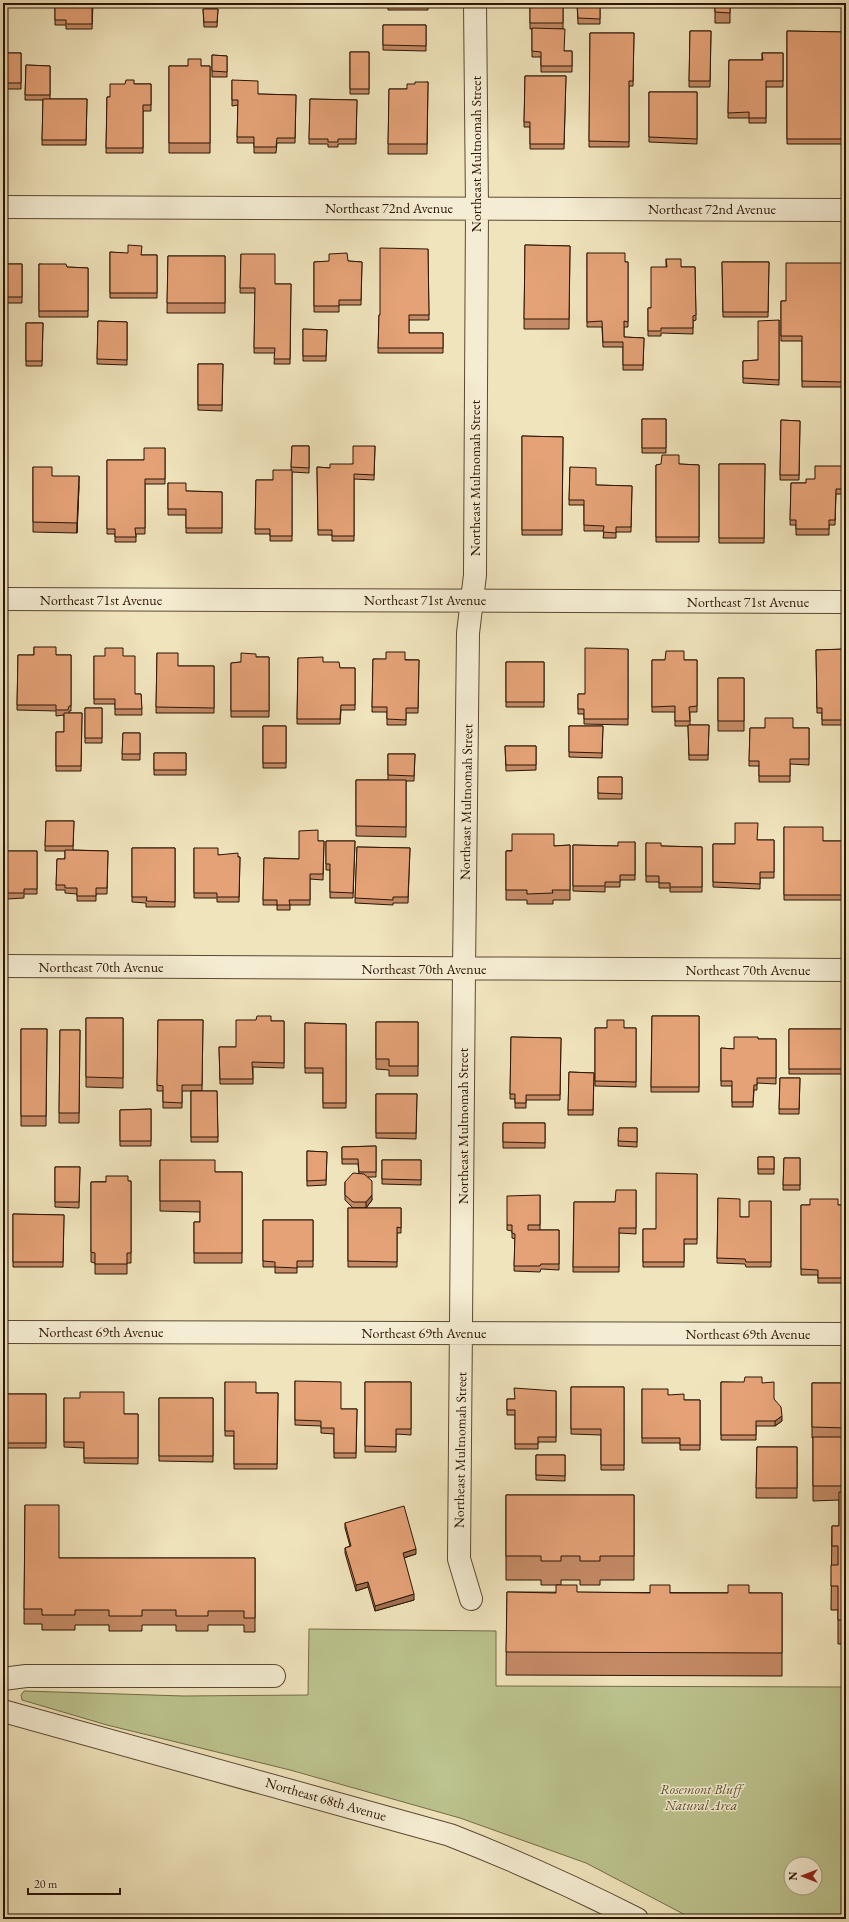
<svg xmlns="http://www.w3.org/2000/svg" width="849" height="1922" viewBox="0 0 849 1922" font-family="'EB Garamond',serif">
<rect width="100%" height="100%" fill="#f0e4bc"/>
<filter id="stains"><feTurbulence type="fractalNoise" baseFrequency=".005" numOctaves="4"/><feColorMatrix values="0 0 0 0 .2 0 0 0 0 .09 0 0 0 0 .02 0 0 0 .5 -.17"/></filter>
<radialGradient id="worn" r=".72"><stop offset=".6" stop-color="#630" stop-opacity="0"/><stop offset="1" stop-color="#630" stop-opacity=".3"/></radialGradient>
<path fill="#bcc38e" stroke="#746c49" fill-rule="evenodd" d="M309,1629L496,1631V1686L846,1687V1919H693L586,1863L460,1818L290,1770L107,1725L22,1700L21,1695L24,1691L184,1696L308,1695ZM791,1864H815V1888H791Z"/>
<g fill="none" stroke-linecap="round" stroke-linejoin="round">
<defs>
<path id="minor" d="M3,207L846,210
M3,599L846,602
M3,966L846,970
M3,1332L846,1334
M471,1599L459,1559L464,969L468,633L475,575L477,208L475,3
M3,1679L26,1676H274"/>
<path id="tertiary" d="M3,1711L450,1835C514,1860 576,1888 637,1919"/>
</defs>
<use href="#minor" stroke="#5c4932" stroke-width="24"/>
<use href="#tertiary" stroke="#5c4932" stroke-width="24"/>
<use href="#minor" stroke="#f5edd3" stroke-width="22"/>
<use href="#tertiary" stroke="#f5edd3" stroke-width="22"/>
</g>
<path fill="#c58b66" stroke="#2b1504" d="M55,3H93L92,29H66V25H55Z
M388,3H428V10H388Z
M530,3H563V29H543L564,51H572V72H541V57H532V29H530Z
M577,3H600V24H578Z
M715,3H730V23H715Z
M203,9H218L217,27H204Z
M383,25H426V51L383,50Z
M690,31H711L710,87H689Z
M787,31L846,32L845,144H787Z
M590,33H634L633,86H629V147H589Z
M350,52H369V94H350Z
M3,53H21V89H3Z
M762,53H783V87H766V123H749V118H728L729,60H762Z
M212,55L227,56V77H212Z
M26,65L50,66V99H87L86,145H42L43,100H25Z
M169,66H210V153H169Z
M525,76H566L564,149H530V127H524Z
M232,80L258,94L296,95L295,143H277L276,153H254V143H237L238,105L232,106Z
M428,82L427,154H388L389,89H407L415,84Z
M134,84H151V111H143V153H106L107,97H110Z
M649,92H697V144L649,142Z
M3,93H6V135H3Z
M310,99L357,100L356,144H338V147H328V144H309Z
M525,245L570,246L569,329H524Z
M428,249L429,320H409V333H443V353H378L379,315H380Z
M110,252L141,255H157V298H110Z
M587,253L625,262H628V327H624V337L644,338L643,370H623V347H603L602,327H587Z
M241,254L275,284H291L290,364H274L275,353H254L255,293H240Z
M168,256H225V313H167Z
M666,259L681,267H695L696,320L693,321V334L661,333V336H648V308H651L666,267Z
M348,261L362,262L361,305H339V312H314V262Z
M722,262H769L768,317H723Z
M842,263V387H802V341H781V301H786Z
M3,264H22V303H3Z
M39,264L67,267L88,268V317H39Z
M779,320V385L743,383V361L758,360Z
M98,321L127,322V365L97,364Z
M26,323H43L42,366H26Z
M303,329L327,330L326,361H303Z
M198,364H223L222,411L198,410Z
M642,419H666V453H642Z
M781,420L800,421L799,480H780Z
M522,436L563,437L562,535H522Z
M292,446H309V473L292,472V541H270V534H255L256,480H273L291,470Z
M375,446L374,480L354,479V541H332V535H318L317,467L330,468L353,464Z
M165,448V484H145V534H136V542H115V534H107V460H144Z
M679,464L699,465V542H656V465Z
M719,464H765L764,543H719Z
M843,466V494H836L835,525H829V535H796V525H790L791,483H806L815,479Z
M33,467L52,476L79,486L77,533L33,532Z
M570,467L596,485L632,486L631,532H616V538H603L604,531H584V505H569Z
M168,483L186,491L222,492V533H186V515H168Z
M34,647L56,655H71V711H69V713H82L81,771H56V732H64V715L56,716V711L17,710L18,655H34Z
M628,649V725L584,724V714H578V694H585Z
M846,649V725H822V713H817L816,650Z
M157,653L178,666H214V713H156Z
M94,656L135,694H141L142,715H115V704H94Z
M256,657H269V717H231V663L241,662Z
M298,658L340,668H355V710H341L340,724H297Z
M373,659L419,660L418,713H406V725H387V712H372Z
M652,660H697V712H690V725H709L708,760H689L688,726H675V712H652Z
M506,662H544V707H506Z
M718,678H744V731H718Z
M85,708H102V743H85Z
M263,726H286V768H263Z
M569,726H603L602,758L569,757Z
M750,728H809V765L790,764V782H759V766H749Z
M123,733H140V760H122Z
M505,746H536V770L506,771Z
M154,753H186V775H154Z
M388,754H415L414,781H406V837L356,836V780H388Z
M598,777H622V799H598Z
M46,821H74L73,850L108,851L107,894H96V901H77V894L65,893V890H56L57,859H65V851H45Z
M784,827L823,841H842V900H784Z
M757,840H774V878H760V889L713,887V844H735Z
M318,841H324L323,880L310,879V905H290V910H277V905H263L264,858L299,859Z
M326,841H355L353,898H330V870H326Z
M635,842V880H620V887H605V892L573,891V845L618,846Z
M646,843L661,846L702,847V892H670V888H659V882H646Z
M570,845V900H553V904H527V900H506V851L554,846Z
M357,847L410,848L408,903H393V905L355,903Z
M132,848H175V907H146V903L132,902Z
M194,848L218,855L240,857L239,902H217V898H194Z
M3,851H37V894H24V898L7,899V895H3Z
M652,1016H699V1092H651Z
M86,1018H123V1088L86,1087Z
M158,1020H203L202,1091H182V1108H163V1091H157Z
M271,1021H284V1068L253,1067V1084H220L219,1047H236Z
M376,1022H418V1076H389V1070L376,1069Z
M305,1023L346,1024V1108H323V1073H305Z
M595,1028H636V1087L595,1086Z
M21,1029H47L46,1126H21Z
M789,1029H843V1074H789Z
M60,1030H80L79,1123H59Z
M511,1037L561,1038L560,1100H526V1108H515V1099H510Z
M758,1039H776V1084L757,1083V1090H754L753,1107H732V1086H721V1048L734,1049Z
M569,1072L594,1073L593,1115H568Z
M780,1078H800L799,1114H779Z
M191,1091H217L218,1142H191Z
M376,1094H417L416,1139L376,1138Z
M151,1109V1146H120V1110Z
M503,1123H545V1148H503Z
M619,1128H637V1147L618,1146Z
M376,1146V1177H368L372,1200L366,1208H353L345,1200V1182L359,1174L358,1164H342V1147Z
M307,1151L327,1152L326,1185L307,1186Z
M758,1157H774V1174H758Z
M784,1158H800V1190H783Z
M160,1160L215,1172H242V1263H194V1222H200V1212L160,1211Z
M382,1160H421V1185L382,1184Z
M55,1167H80L79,1208L55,1207Z
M697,1174V1244H684V1267H643V1229H656Z
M131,1181V1263H127V1274H95V1263L91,1262V1182Z
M636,1190V1234L619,1233V1272H573L574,1202H615Z
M540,1195V1230H559V1270L541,1269L540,1272L514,1271L515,1239L512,1238V1231L507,1230V1225Z
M718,1198L740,1217H749L771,1201V1267H746L745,1264L717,1263Z
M801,1205H846V1283H818V1275H801Z
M348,1208H401V1233H397V1267H348Z
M13,1214L64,1215L63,1267H13Z
M263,1220H313V1267H297V1273H275V1267H263Z
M295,1381L341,1409H357L356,1458H334V1434L321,1433V1426L295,1425Z
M225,1382L256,1393H278L277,1469H234V1436H225Z
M365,1382H411V1435L396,1434V1452H365Z
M721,1382L762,1383L774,1399L782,1421L775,1426H756V1440H721Z
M812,1383H846V1644H838V1610H831L832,1526H839V1500L813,1501V1438H812Z
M571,1387H624V1470H601V1435L571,1434Z
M642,1389L668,1395L684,1400H700V1450H680V1443H642Z
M556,1391V1442H538V1449H515V1415H507V1399H515Z
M3,1394H46V1448H3Z
M64,1398L124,1414H138V1464L84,1463V1448L64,1447Z
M159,1398H213V1462L159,1461Z
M757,1447H797V1498H756Z
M536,1455H565V1481L536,1480Z
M506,1495H634V1580H600V1585H580V1580H561V1585H541V1580H506Z
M25,1505L59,1558H255V1632H244V1625H208V1631H176V1625H142V1631H109V1625H75V1630H42V1624H24Z
M345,1523L416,1554L404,1558L414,1600L375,1611L368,1587L356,1591L345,1553V1548L350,1546L345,1528Z
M507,1592L782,1593V1676L506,1675Z"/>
<path fill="#a07153" stroke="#2b1504" d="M79,476V486L77,533V523Z
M372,1195V1200L366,1208V1202Z
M782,1416V1421L775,1426V1421Z
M416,1549V1554L403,1558V1553Z
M368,1582V1587L356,1591V1585Z
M414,1594V1600L375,1611V1606Z"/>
<path fill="#e5a277" stroke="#2b1504" d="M55,3H92V24H66V20H55Z
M388,3H428V5H388Z
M530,3H563V23H530Z
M577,3H600V19L578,18Z
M715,3H730V13L715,12Z
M203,9H218L217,22H204Z
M383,25H426V46L383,45Z
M532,28L565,29L564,51H572V66H541V52L532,51Z
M690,31H711L710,81H689Z
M787,31L846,32L845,139H787Z
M590,33H634L633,81H629V142L589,141Z
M350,52H369V89H350Z
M3,53H21V83H3Z
M762,53H783V81H766V118H749V112L728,113L729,60H763Z
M212,55L227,56V72L212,71Z
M188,59H201V66H210V143H169V66H188Z
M26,65L50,66V95H25Z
M525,76H566L564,144H530V122H524Z
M126,80H134V84H151V105H143V148H106L107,97H110V84H125Z
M232,80L258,81V94L296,95L295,138H277L276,147H254V137H237L238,100H232Z
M415,82H428L427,144H388L389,89H407V84H415Z
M649,92H697V139L649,137Z
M3,93H6V130H3Z
M43,99H87L86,140H42Z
M310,99L357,100L356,139H338V142H328V139H309Z
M128,245L142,246L141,255H157V293H110V252L128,253Z
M525,245L570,246L569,319H524Z
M380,248L428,249L429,315H409V333H443V348H378L379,315H380Z
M347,253L348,261L362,262L361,300H339V306H314V262L329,261V254Z
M587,253H625V262H628V322L624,321V337L644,338L643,365H623V342H603L602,321L587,322Z
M241,254H275V284H291L290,359H274L275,348H254L255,288H240Z
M168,256H225V303H167Z
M666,259H681V267H695L696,315L693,316V328H661V331H648V308H651V267H667Z
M722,262H769L768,312H723Z
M786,263H842V382L802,381V336H781V301H786Z
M3,264H22V297H3Z
M39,264H66L67,267L88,268V311H39Z
M779,320V380L743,378V361L758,360V321Z
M98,321L127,322V360L97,359Z
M26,323H43L42,361H26Z
M303,329L327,330L326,356H303Z
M198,364H223L222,405H198Z
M642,419H666V448H642Z
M781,420L800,421L799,475H780Z
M522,436L563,437L562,530H522Z
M292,446H309V468L291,467Z
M353,446H375L374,475L354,474V536H332V530H318L317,467L330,468V464H353Z
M144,448H165V479H145V528H135L136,537H115V529H107V460H144Z
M662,455H679V464L699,465V537H656V465L661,464Z
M719,464H765L764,538H719Z
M815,466H843V489H836L835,520H829V529H796V520H790L791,483H806V479H815Z
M33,467H52V476H79L77,523L33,522Z
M570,467L596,468V485L632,486L631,527H616V533L603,532L604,526L584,525V500H569Z
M273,470H292V536H270V529H255L256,480H273Z
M168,483H186V491L222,492V528H186V509H168Z
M34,647H56V655H71V706H69L68,710H56V705H17L18,655H34Z
M105,648H123V656H135V694H141L142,709H115V699H94V656H105Z
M585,648L628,649V719H584V709H578V694H585Z
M846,649V720H822V708H817L816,650Z
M666,651H684V660H697V706L689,707L690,721H675V706L652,707V660H665Z
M386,652H405V660H419L418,708H406V720L387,719V707H372L373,659H386Z
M157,653H178V666H214V708L156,707Z
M241,653L256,654V657H269V711H231V663L241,662Z
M323,657V662H339L340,668H355V705H341L340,719H297L298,658Z
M506,662H544V702H506Z
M718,678H744V721H718Z
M85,708H102V738H85Z
M64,713H82L81,766H56V732H64Z
M765,718H793V728H809V759H790V776H759V761H749L750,728H765Z
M688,725H709L708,755H689Z
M263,726H286V763H263Z
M569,726H603L602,753L569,752Z
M123,733H140V754H122Z
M505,746H536V765H506Z
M154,753H186V770H154Z
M388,754H415L414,776L388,775Z
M598,777H622V794L598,793Z
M356,780H406V827L356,826Z
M46,821H74L73,846H45Z
M735,823H758L757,840H774V872H760V884L713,882V844H735Z
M784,827H823V841H842V895H784Z
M318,830V841H324L323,874H310V900H289L290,905H277V900H263L264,858L299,859V831Z
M512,834H554V846L570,845V890H552L553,893L527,894V890H506V851H512Z
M326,841H355L353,893L330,892V864H326Z
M618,842H635V875H620V882H605V886H573V845L618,846Z
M646,843H661V846L702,847V887H670V883H659V876H646Z
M357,847L410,848L408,897H393V900L355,898Z
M132,848H175V902L146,901L147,897H132Z
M194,848H218V855L238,853V857H240L239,897H217V893H194Z
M65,850L108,851L107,888H96V896H77V888H65V885H56L57,859H65Z
M3,851H37V889H24V893H7L8,890L3,889Z
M257,1016H271V1021H284V1063L252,1062L253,1079H220L219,1047H236V1020H256Z
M652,1016H699V1087H651Z
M86,1018H123V1078L86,1077Z
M158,1020H203L202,1085H182V1103L163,1102V1086L157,1085Z
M607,1020H624V1028H636V1082L595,1081V1028H607Z
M376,1022H418V1066H389V1059H376Z
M305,1023L346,1024V1103H323V1068H305Z
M21,1029H47L46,1116H21Z
M789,1029H843V1069H789Z
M60,1030H80L79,1113H59Z
M511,1037L561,1038L560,1095H526V1103H515V1094H510Z
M734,1037H758V1039H776V1078H757V1085H754L753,1102H732V1081H721V1048L734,1049Z
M569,1072L594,1073L593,1110H568Z
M780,1078H800L799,1109H779Z
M191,1091H217L218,1137H191Z
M376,1094H417L416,1133H376Z
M151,1109V1141H120V1110Z
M503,1123H545V1143L503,1142Z
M619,1128H637V1142L618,1141Z
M376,1146V1172H359L358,1159H342V1147Z
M307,1151L327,1152L326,1180L307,1181Z
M758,1157H774V1169H758Z
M784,1158H800V1185H783Z
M160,1160H215V1172H242V1253H194V1222H200V1201H160Z
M382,1160H421V1180L382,1179Z
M55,1167H80L79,1202H55Z
M353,1173L364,1174L372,1181V1195L366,1202H353L345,1195V1182Z
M656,1173L697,1174V1239H684V1262H643V1229H656Z
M106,1176H128V1181H131V1253H127V1264H95V1253L91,1252V1182H106Z
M616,1190H636V1228H619V1267H573L574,1202H615Z
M540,1195V1225H528V1230H559V1264H541L540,1266H514L515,1234L512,1233V1225H507V1196Z
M718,1198L740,1199V1217H749V1201H771V1262H746L745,1259L717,1258Z
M810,1199H838V1205H846V1278H818V1270L801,1269V1205H810Z
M348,1208H401V1228L397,1227V1262L348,1261Z
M13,1214L64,1215L63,1262H13Z
M263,1220H313V1261H297V1268L275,1267V1262L263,1261Z
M745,1377H762V1383L774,1382V1399L781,1407L782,1416L775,1421H756V1435H721V1382H744Z
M295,1381L341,1382V1409H357L356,1453H334V1428H321V1421L295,1420Z
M225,1382H256V1393H278L277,1464H234V1431H225Z
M365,1382H411V1429H396V1447L365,1446Z
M812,1383H846V1428L812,1427Z
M571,1387H624V1465H601V1429H571Z
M514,1388L556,1391V1437H538V1444H515V1410H507V1399H515Z
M642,1389H668V1395L684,1394V1400H700V1445H680V1438H642Z
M80,1392H124V1414H138V1458H84V1442H64V1398H80Z
M3,1394H46V1443H3Z
M159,1398H213V1456H159Z
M813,1437H846V1486H813Z
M757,1447H797V1488H756Z
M536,1455H565V1476L536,1475Z
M839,1492H846V1620H838V1586H831V1565H838V1546H832V1526H839Z
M506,1495H634V1556H600V1561H580V1556H561V1561H541V1556H506Z
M25,1505H59V1558H255V1618H244V1611H208V1616H176V1610H142V1616H109V1610H75V1615H42V1609H24Z
M404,1506L416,1549L403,1553L414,1594L375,1606L368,1582L356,1585L345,1548L351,1546L345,1523Z
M556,1585H577V1592L650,1593V1585H670V1593H728V1585H749V1593H782V1653L506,1652L507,1592L556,1593Z"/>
<g text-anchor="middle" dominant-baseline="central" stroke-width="3" stroke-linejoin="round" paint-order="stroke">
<g font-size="14" fill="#2b1504" stroke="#f5edd3">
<text transform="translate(476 154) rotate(-90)">Northeast Multnomah Street</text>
<text x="389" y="208">Northeast 72nd Avenue</text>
<text x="712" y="209">Northeast 72nd Avenue</text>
<text transform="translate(475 478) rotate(-90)">Northeast Multnomah Street</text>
<text x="101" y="600">Northeast 71st Avenue</text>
<text x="425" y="600">Northeast 71st Avenue</text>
<text x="748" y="602">Northeast 71st Avenue</text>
<text transform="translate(466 802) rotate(-89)">Northeast Multnomah Street</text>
<text x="101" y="967">Northeast 70th Avenue</text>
<text x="424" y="969">Northeast 70th Avenue</text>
<text x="748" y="970">Northeast 70th Avenue</text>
<text transform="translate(463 1126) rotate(-90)">Northeast Multnomah Street</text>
<text x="101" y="1332">Northeast 69th Avenue</text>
<text x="424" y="1333">Northeast 69th Avenue</text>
<text x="748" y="1334">Northeast 69th Avenue</text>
<text transform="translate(460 1450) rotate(-89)">Northeast Multnomah Street</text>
<text transform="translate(326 1799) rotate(16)">Northeast 68th Avenue</text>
</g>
<g font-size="14" font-style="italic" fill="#5e5234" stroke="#f5edd3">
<text x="701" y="1789">Rosemont Bluff<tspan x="701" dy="16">Natural Area</tspan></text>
</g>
</g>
<rect width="849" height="1922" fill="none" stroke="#f0e4bc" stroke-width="16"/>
<rect x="4" y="4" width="841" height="1914" fill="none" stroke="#2b1504" stroke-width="2"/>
<rect x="8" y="8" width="833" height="1906" fill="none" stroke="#2b1504"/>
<g transform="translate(803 1876) rotate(270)"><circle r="19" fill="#f5edd3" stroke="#a49780"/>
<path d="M0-3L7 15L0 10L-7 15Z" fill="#8f2418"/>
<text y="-6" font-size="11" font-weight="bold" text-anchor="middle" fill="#2b1504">N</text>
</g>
<path d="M28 1888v6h92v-6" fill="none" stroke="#2b1504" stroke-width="2"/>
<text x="34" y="1888" font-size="12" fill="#2b1504" stroke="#f5edd3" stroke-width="3" paint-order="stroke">20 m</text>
<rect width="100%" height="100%" filter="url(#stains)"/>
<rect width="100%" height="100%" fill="url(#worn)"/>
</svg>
